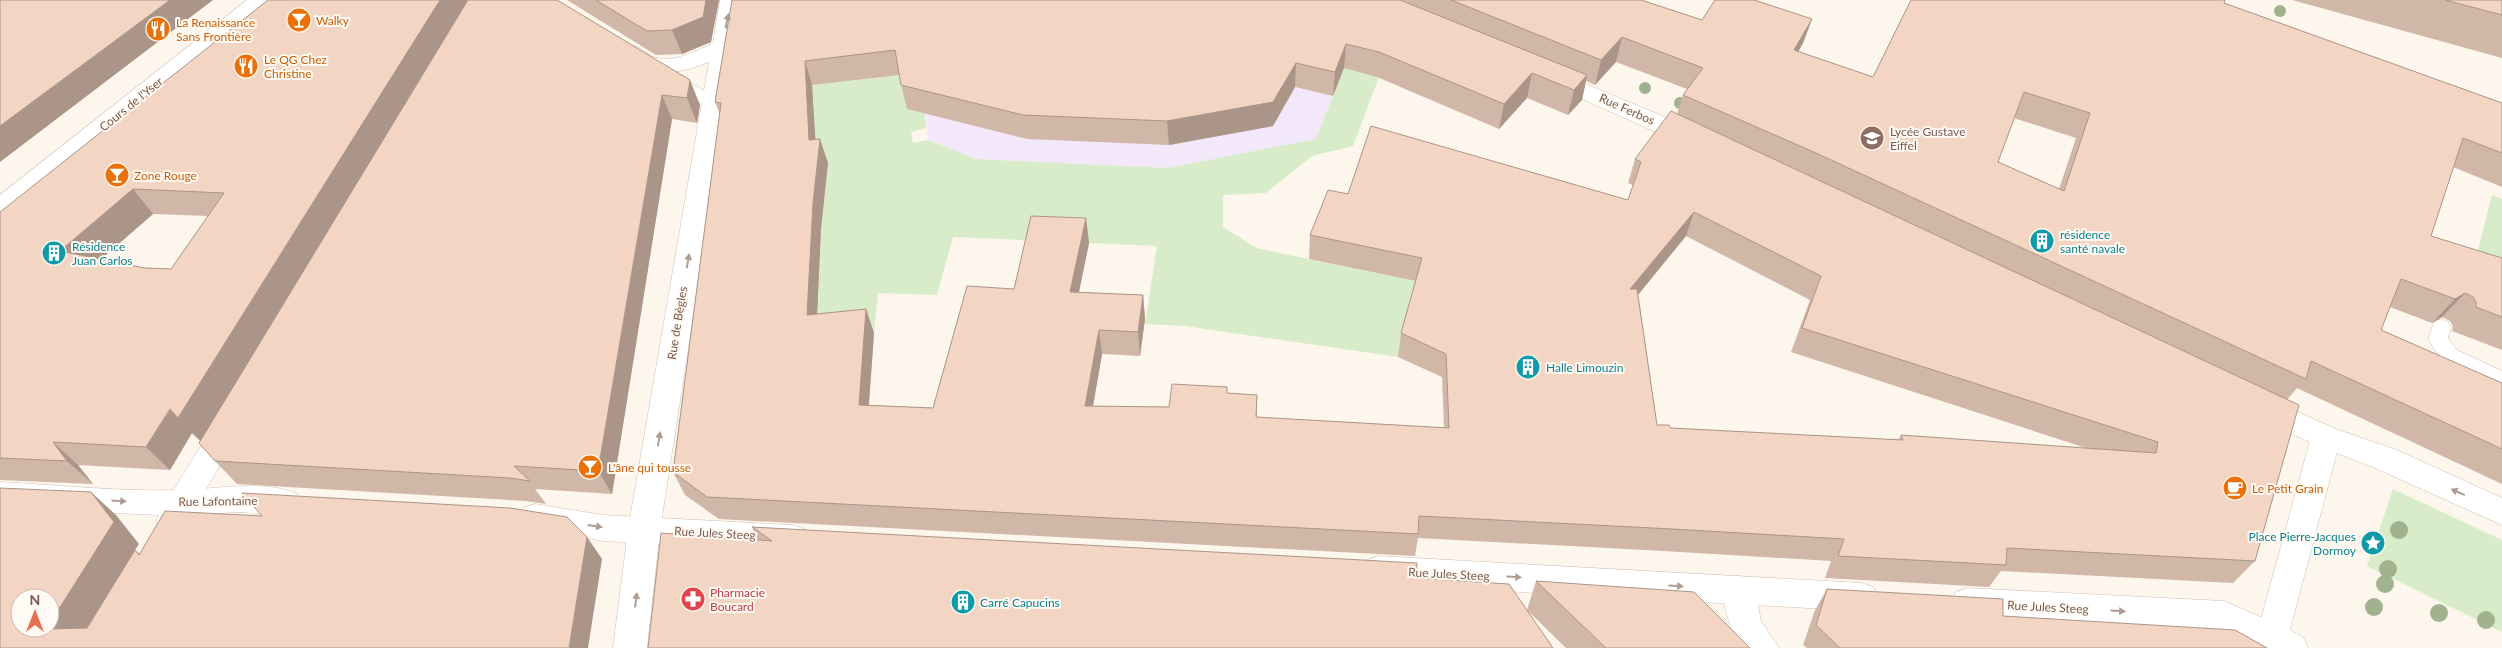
<svg xmlns="http://www.w3.org/2000/svg" width="2502" height="648" viewBox="0 0 2502 648" font-family="Lato,sans-serif">
<rect width="100%" height="100%" fill="#fdf6ec"/>
<path fill="#f3e8fa" d="M921,73L1270,81L1333,96L1317,139L1168,168L976,159L928,140Z"/>
<path fill="#d8ecc9" d="M1365,16L1384,64L1353,146L1312,156L1266,193L1223,195V227L1256,248L1391,276L1417,193L1442,199L1398,357L1185,326L1145,324L1157,246L953,237L937,295L878,293L874,333L767,343L818,289L820,254L792,204L824,200L828,163L805,165L815,132L812,85L835,76L921,73L926,128L911,132L913,143L928,140L976,159L1168,168L1316,139Z
M2492,195L2502,199V271L2475,262Z
M2393,489L2502,540V632L2367,566Z"/>
<g fill="none" stroke-linecap="round" stroke-linejoin="round">
<defs>
<path id="service" d="M673,73L721,100L724,104L721,108H709L667,82L665,78L667,74Z
M2441,319L2448,322L2451,327L2448,338L2457,350L2502,371V388L2443,362L2428,339L2434,322Z"/>
<path id="pedestrian" d="M2326,425L2336,429L2341,437L2288,637L2284,647L2262,648L2256,637L2311,437L2316,429Z"/>
<path id="minor" d="M720,0H742L660,530L647,648H613L628,530L709,62C680,74 639,82 619,51L622,46C639,42 643,54 657,58C674,63 698,50 713,43Z
M1550,69L1703,133L1706,139L1703,145L1694,147L1685,145L1542,81L1538,76L1542,71Z
M2260,395L2336,429L2397,450L2502,498V525L2375,468L2316,445L2250,414L2246,406L2250,398Z
M229,413L239,417L244,425L239,433L182,530L171,534L160,530L156,521L160,512L219,417Z
M1739,576L1750,580L1755,590L1761,621L1779,648H1742L1740,645C1730,626 1718,601 1728,580Z"/>
<path id="tertiary" d="M247,0H272L9,214L0,217V195Z
M0,482C60,485 122,492 182,490C219,489 260,480 296,493L300,502L296,511L285,515L238,512L182,516L0,508Z
M535,504L603,515L793,525L804,529L809,538L804,547L793,551L603,541L524,526L520,517L524,508Z
M1378,556L1862,583L1873,587L1878,597L1873,607L1862,611L1378,584L1367,580L1362,570L1367,560Z
M1967,588L2224,601L2284,627L2303,637L2308,648H2261L2222,630L1967,616L1956,612L1951,602L1956,592Z"/>
</defs>
<use href="#service" stroke="#d1beb0" stroke-width="1"/>
<use href="#pedestrian" stroke="#d1beb0" stroke-width="1"/>
<use href="#minor" stroke="#d1beb0" stroke-width="1"/>
<use href="#tertiary" stroke="#d1beb0" stroke-width="1"/>
<use href="#service" fill="#fff" fill-rule="evenodd"/>
<use href="#pedestrian" fill="#fff" fill-rule="evenodd"/>
<use href="#minor" fill="#fff" fill-rule="evenodd"/>
<use href="#tertiary" fill="#fff" fill-rule="evenodd"/>
</g>
<g fill="#a0b28e">
<circle cx="2280" cy="11" r="6"/>
<circle cx="1645" cy="88" r="6"/>
<circle cx="1680" cy="103" r="6"/>
<circle cx="2399" cy="530" r="9"/>
<circle cx="2388" cy="569" r="9"/>
<circle cx="2385" cy="584" r="9"/>
<circle cx="2374" cy="607" r="9"/>
<circle cx="2439" cy="613" r="9"/>
<circle cx="2486" cy="620" r="9"/>
</g>
<path fill="#d1b7a8" fill-rule="evenodd" d="M557,0L700,105L697,123L672,119L612,494L535,489L546,504L526,501L237,484L215,461L200,441L192,433L170,470L78,465L93,484L0,480V212ZM153,214L208,216L171,269L145,268L101,259Z
M567,0H719L711,42L682,54L656,55Z
M732,0H1641L1702,20L1812,19L1803,43L1798,52L1873,77L2224,3L2502,103V187L2453,167L2431,236L2502,258V350L2452,331L2453,326L2450,321L2442,317L2432,323L2390,307L2381,330L2502,383V484L2297,388L2287,400L2255,561L2233,583L2001,571L1989,587L1825,578L1831,561L1663,551L1418,538L1415,556L719,519L685,495L673,472L720,114L715,102ZM1616,62L1687,89L1683,95L1677,114L1635,159L1628,183L1633,185L1628,200L1348,194L1310,235L1309,259L1416,281L1401,333L1398,357L1442,377L1444,428L1257,417V395L1227,393L1169,407L1093,406L1102,354L1140,356L1145,319L1143,295L1079,292L1089,243L1086,218L1014,289L933,408L869,405L874,333L866,309L817,314L821,228L828,163L815,139L812,85L899,75L907,109L1027,139L1169,145L1273,126L1295,87L1333,96L1344,68L1377,77L1499,129L1527,98L1568,115L1582,100L1586,81L1595,85ZM2014,118L2076,138L2059,189L1998,162ZM1686,236L1810,300L1791,352L2089,449L1901,435L1898,440L1671,428L1657,425L1638,295Z
M2292,0H2502V58Z
M752,527L1416,578L1527,610L1536,581L1750,648H1566L1527,610L758,540Z
M1827,589L2003,616L2267,648H1807L1803,645L1815,610Z"/>
<path fill="#aa9588" d="M170,0H213L0,162V126Z
M440,0H468L201,441L192,433L170,470L146,447Z
M706,0H719L711,42L682,54L672,30Z
M1812,19L1803,43L1785,75L1794,50Z
M1622,37L1616,62L1595,85L1601,60Z
M1346,44L1344,68L1333,96L1335,72Z
M805,61L812,85L817,164L809,140Z
M1296,63L1295,87L1273,126L1169,145L1167,121Z
M1532,73L1527,98L1499,129L1504,104Z
M1587,75L1582,100L1568,115L1574,90Z
M690,80L700,105L697,123L687,98Z
M662,95L672,119L612,494L598,471Z
M820,139L828,163L821,228L816,339L807,315L813,203Z
M133,189L153,214L83,275L60,251Z
M1694,212L1686,236L1623,313L1630,289Z
M1086,218L1089,243L1074,316L1070,292Z
M2465,293L2442,317L2432,323L2455,299Z
M1143,295L1145,319L1140,356L1138,332Z
M866,309L874,333L867,428L859,405Z
M1099,330L1102,354L1089,429L1085,406Z
M53,442L78,465L93,484L67,461Z
M91,492L116,515L139,544L135,550L160,572L76,647L49,628L50,623Z
M587,537L602,559L588,648H569Z"/>
<path fill="#f3d5c3" stroke="#aa9588" fill-rule="evenodd" d="M0,0H170L0,126Z
M268,0H440L178,418L170,409L146,447L53,442L67,461L0,458V212ZM133,189L224,193L171,269L145,268L60,251Z
M468,0H557L690,80L687,98L662,95L598,471L514,466L530,481L510,478L215,461L199,443Z
M596,0H706L703,17L672,30L647,31Z
M732,0H1400L1587,75L1574,90L1532,73L1504,104L1379,52L1346,44L1335,72L1296,63L1273,102L1167,121L1023,115L901,85L895,50L805,61L809,140L820,139L813,203L807,315L866,309L859,405L933,408L967,286L1014,289L1031,216L1086,218L1070,292L1143,295L1138,332L1099,330L1085,406L1169,407L1172,384L1227,387V393L1257,395L1256,417L1449,428L1446,354L1401,333L1422,258L1310,235L1328,190L1348,194L1371,126L1628,200L1641,162L1635,159L1671,111L2299,405L2255,561L2007,548L2006,565L1838,556L1844,539L1672,529L1419,516L1418,534L707,497L673,472L721,103L715,102ZM1694,212L1821,276L1802,328L2158,442L2156,453L1901,435L1903,440L1671,428L1669,425H1657L1637,289H1630Z
M1451,0H1641L1702,20L1715,0H1754L1812,19L1794,50L1873,77L1911,0H2225L2224,3L2502,103V153L2463,138L2431,236L2502,258V317L2476,307V302L2473,297L2465,293L2455,299L2401,279L2381,330L2502,383V449L2311,361L2306,379L1816,153L1683,95L1703,68L1622,37L1601,60ZM2024,92L2090,113L2064,191L1998,162Z
M2445,0H2502V15Z
M0,488L91,492L114,522L50,623V598H20V628H49L50,629L87,628L135,550L139,555L165,511L262,516L242,493L510,508L567,517L587,537L569,648H0Z
M752,527L1417,563L1416,578L1509,584L1553,648H648L661,533L772,541Z
M1536,581L1694,592L1750,648H1606Z
M1827,589L2003,599V616L2235,630L2267,648H1840L1816,625Z"/>
<defs><path id="oneway-solid" d="M-6-.8H1V-3.2L6.5 0L1 3.2V.8H-6Z" transform="scale(1.25)"/></defs>
<g fill="#af9d94">
<use href="#oneway-solid" transform="translate(727 21) rotate(-79)"/>
<use href="#oneway-solid" transform="translate(688 261) rotate(-80)"/>
<use href="#oneway-solid" transform="translate(659 439) rotate(-81)"/>
<use href="#oneway-solid" transform="translate(2458 492) rotate(-156)"/>
<use href="#oneway-solid" transform="translate(119 501) rotate(3)"/>
<use href="#oneway-solid" transform="translate(595 526) rotate(8)"/>
<use href="#oneway-solid" transform="translate(1514 577) rotate(3)"/>
<use href="#oneway-solid" transform="translate(1676 586) rotate(3)"/>
<use href="#oneway-solid" transform="translate(636 600) rotate(-83)"/>
<use href="#oneway-solid" transform="translate(2118 611) rotate(3)"/>
</g>
<defs>
<symbol id="bar-disc" viewBox="-11 -11 22 22"><circle r="9.5" fill="#e8710a" stroke="#fffaf3"/><path d="M-6-5H6L.8 .8V4.5H3.5V6h-7V4.5H-.8V.8Z" fill="#fff"/></symbol>
<symbol id="restaurant-disc" viewBox="-11 -11 22 22"><circle r="9.5" fill="#e8710a" stroke="#fffaf3"/><path d="M-5-6h1v4h1v-4h1v4h1v-4h1v5L-1.5 .5V6h-2V.5L-5-1ZM5-6V6H3V1.5H1.5Q1.5-4 5-6Z" fill="#fff"/></symbol>
<symbol id="school-disc" viewBox="-11 -11 22 22"><circle r="9.5" fill="#8d6e63" stroke="#fffaf3"/><path d="M0-5L7-2L0 1L-7-2ZM-4 1L0 2.5L4 1V4Q0 6-4 4Z" fill="#fff"/></symbol>
<symbol id="building-disc" viewBox="-11 -11 22 22"><circle r="9.5" fill="#0f9aa8" stroke="#fffaf3"/><path d="M-4-6H4V6H1V3H-1V6H-4ZM-2.5-4.3h1.7v1.8h-1.7ZM.8-4.3h1.7v1.8H.8ZM-2.5-1h1.7V.8h-1.7ZM.8-1h1.7V.8H.8Z" fill="#fff"/></symbol>
<symbol id="cafe-disc" viewBox="-11 -11 22 22"><circle r="9.5" fill="#e8710a" stroke="#fffaf3"/><path d="M-5.5-4.5H6V0H3Q3 3.5 0 3.5H-2.5Q-5.5 3.5-5.5 0ZM3-3.2v2h1.7v-2ZM-6 4.5H4V6H-6Z" fill="#fff"/></symbol>
<symbol id="sight-disc" viewBox="-11 -11 22 22"><circle r="9.5" fill="#0f9aa8" stroke="#fffaf3"/><path d="M0-6L1.8-2.2L6-1.7L2.9 1.2L3.7 5.4L0 3.3L-3.7 5.4L-2.9 1.2L-6-1.7L-1.8-2.2Z" fill="#fff"/></symbol>
<symbol id="pharmacy-disc" viewBox="-11 -11 22 22"><circle r="9.5" fill="#e0444e" stroke="#fffaf3"/><path d="M-2-6h4v4h4v4h-4v4h-4v-4h-4v-4h4Z" fill="#fff"/></symbol>
</defs>
<g fill-rule="evenodd">
<use href="#bar-disc" x="285" y="6" width="28" height="28"/>
<use href="#restaurant-disc" x="144" y="15" width="28" height="28"/>
<use href="#restaurant-disc" x="232" y="52" width="28" height="28"/>
<use href="#school-disc" x="1858" y="124" width="28" height="28"/>
<use href="#bar-disc" x="103" y="161" width="28" height="28"/>
<use href="#building-disc" x="2028" y="227" width="28" height="28"/>
<use href="#building-disc" x="40" y="239" width="28" height="28"/>
<use href="#building-disc" x="1514" y="353" width="28" height="28"/>
<use href="#bar-disc" x="576" y="453" width="28" height="28"/>
<use href="#cafe-disc" x="2221" y="474" width="28" height="28"/>
<use href="#sight-disc" x="2359" y="529" width="28" height="28"/>
<use href="#pharmacy-disc" x="679" y="585" width="28" height="28"/>
<use href="#building-disc" x="949" y="588" width="28" height="28"/>
</g>
<g text-anchor="middle" dominant-baseline="central" stroke-width="4" stroke-linejoin="round" paint-order="stroke">
<g font-size="12" fill="#c56008" stroke="#fffaf3" text-anchor="start">
<text x="316" y="20">Walky</text>
<text x="176" y="22">La Renaissance<tspan x="176" dy="14">Sans Frontière</tspan></text>
<text x="264" y="59">Le QG Chez<tspan x="264" dy="14">Christine</tspan></text>
<text x="134" y="175">Zone Rouge</text>
<text x="608" y="467">L'âne qui tousse</text>
<text x="2252" y="488">Le Petit Grain</text>
</g>
<g font-size="12" fill="#7a5c4d" stroke="#fffaf3">
<text transform="translate(131 104) rotate(-39)">Cours de l'Yser</text>
<text transform="translate(1627 109) rotate(24)">Rue Ferbos</text>
<text transform="translate(677 323) rotate(-81)">Rue de Bègles</text>
<text transform="translate(218 501) rotate(-1)">Rue Lafontaine</text>
<text transform="translate(715 533) rotate(3)">Rue Jules Steeg</text>
<text transform="translate(1449 574) rotate(3)">Rue Jules Steeg</text>
<text transform="translate(2048 607) rotate(3)">Rue Jules Steeg</text>
</g>
<g font-size="12" fill="#785e54" stroke="#fffaf3" text-anchor="start">
<text x="1890" y="131">Lycée Gustave<tspan x="1890" dy="14">Eiffel</tspan></text>
</g>
<g font-size="12" fill="#0d838f" stroke="#fffaf3" text-anchor="start">
<text x="2060" y="234">résidence<tspan x="2060" dy="14">santé navale</tspan></text>
<text x="72" y="246">Résidence<tspan x="72" dy="14">Juan Carlos</tspan></text>
<text x="1546" y="367">Halle Limouzin</text>
<text x="2356" y="536" text-anchor="end">Place Pierre-Jacques<tspan x="2356" dy="14">Dormoy</tspan></text>
<text x="980" y="602">Carré Capucins</text>
</g>
<g font-size="12" fill="#be3a42" stroke="#fffaf3" text-anchor="start">
<text x="710" y="592">Pharmacie<tspan x="710" dy="14">Boucard</tspan></text>
</g>
</g>
<g transform="translate(35 613)"><circle r="24" fill="#fffaf3" stroke="#cabbb1"/>
<path d="M0-4L9 19L0 12L-9 19Z" fill="#e76f51"/>
<text y="-8" font-size="14" font-weight="bold" text-anchor="middle" fill="#7a5c4d">N</text>
</g>
</svg>
